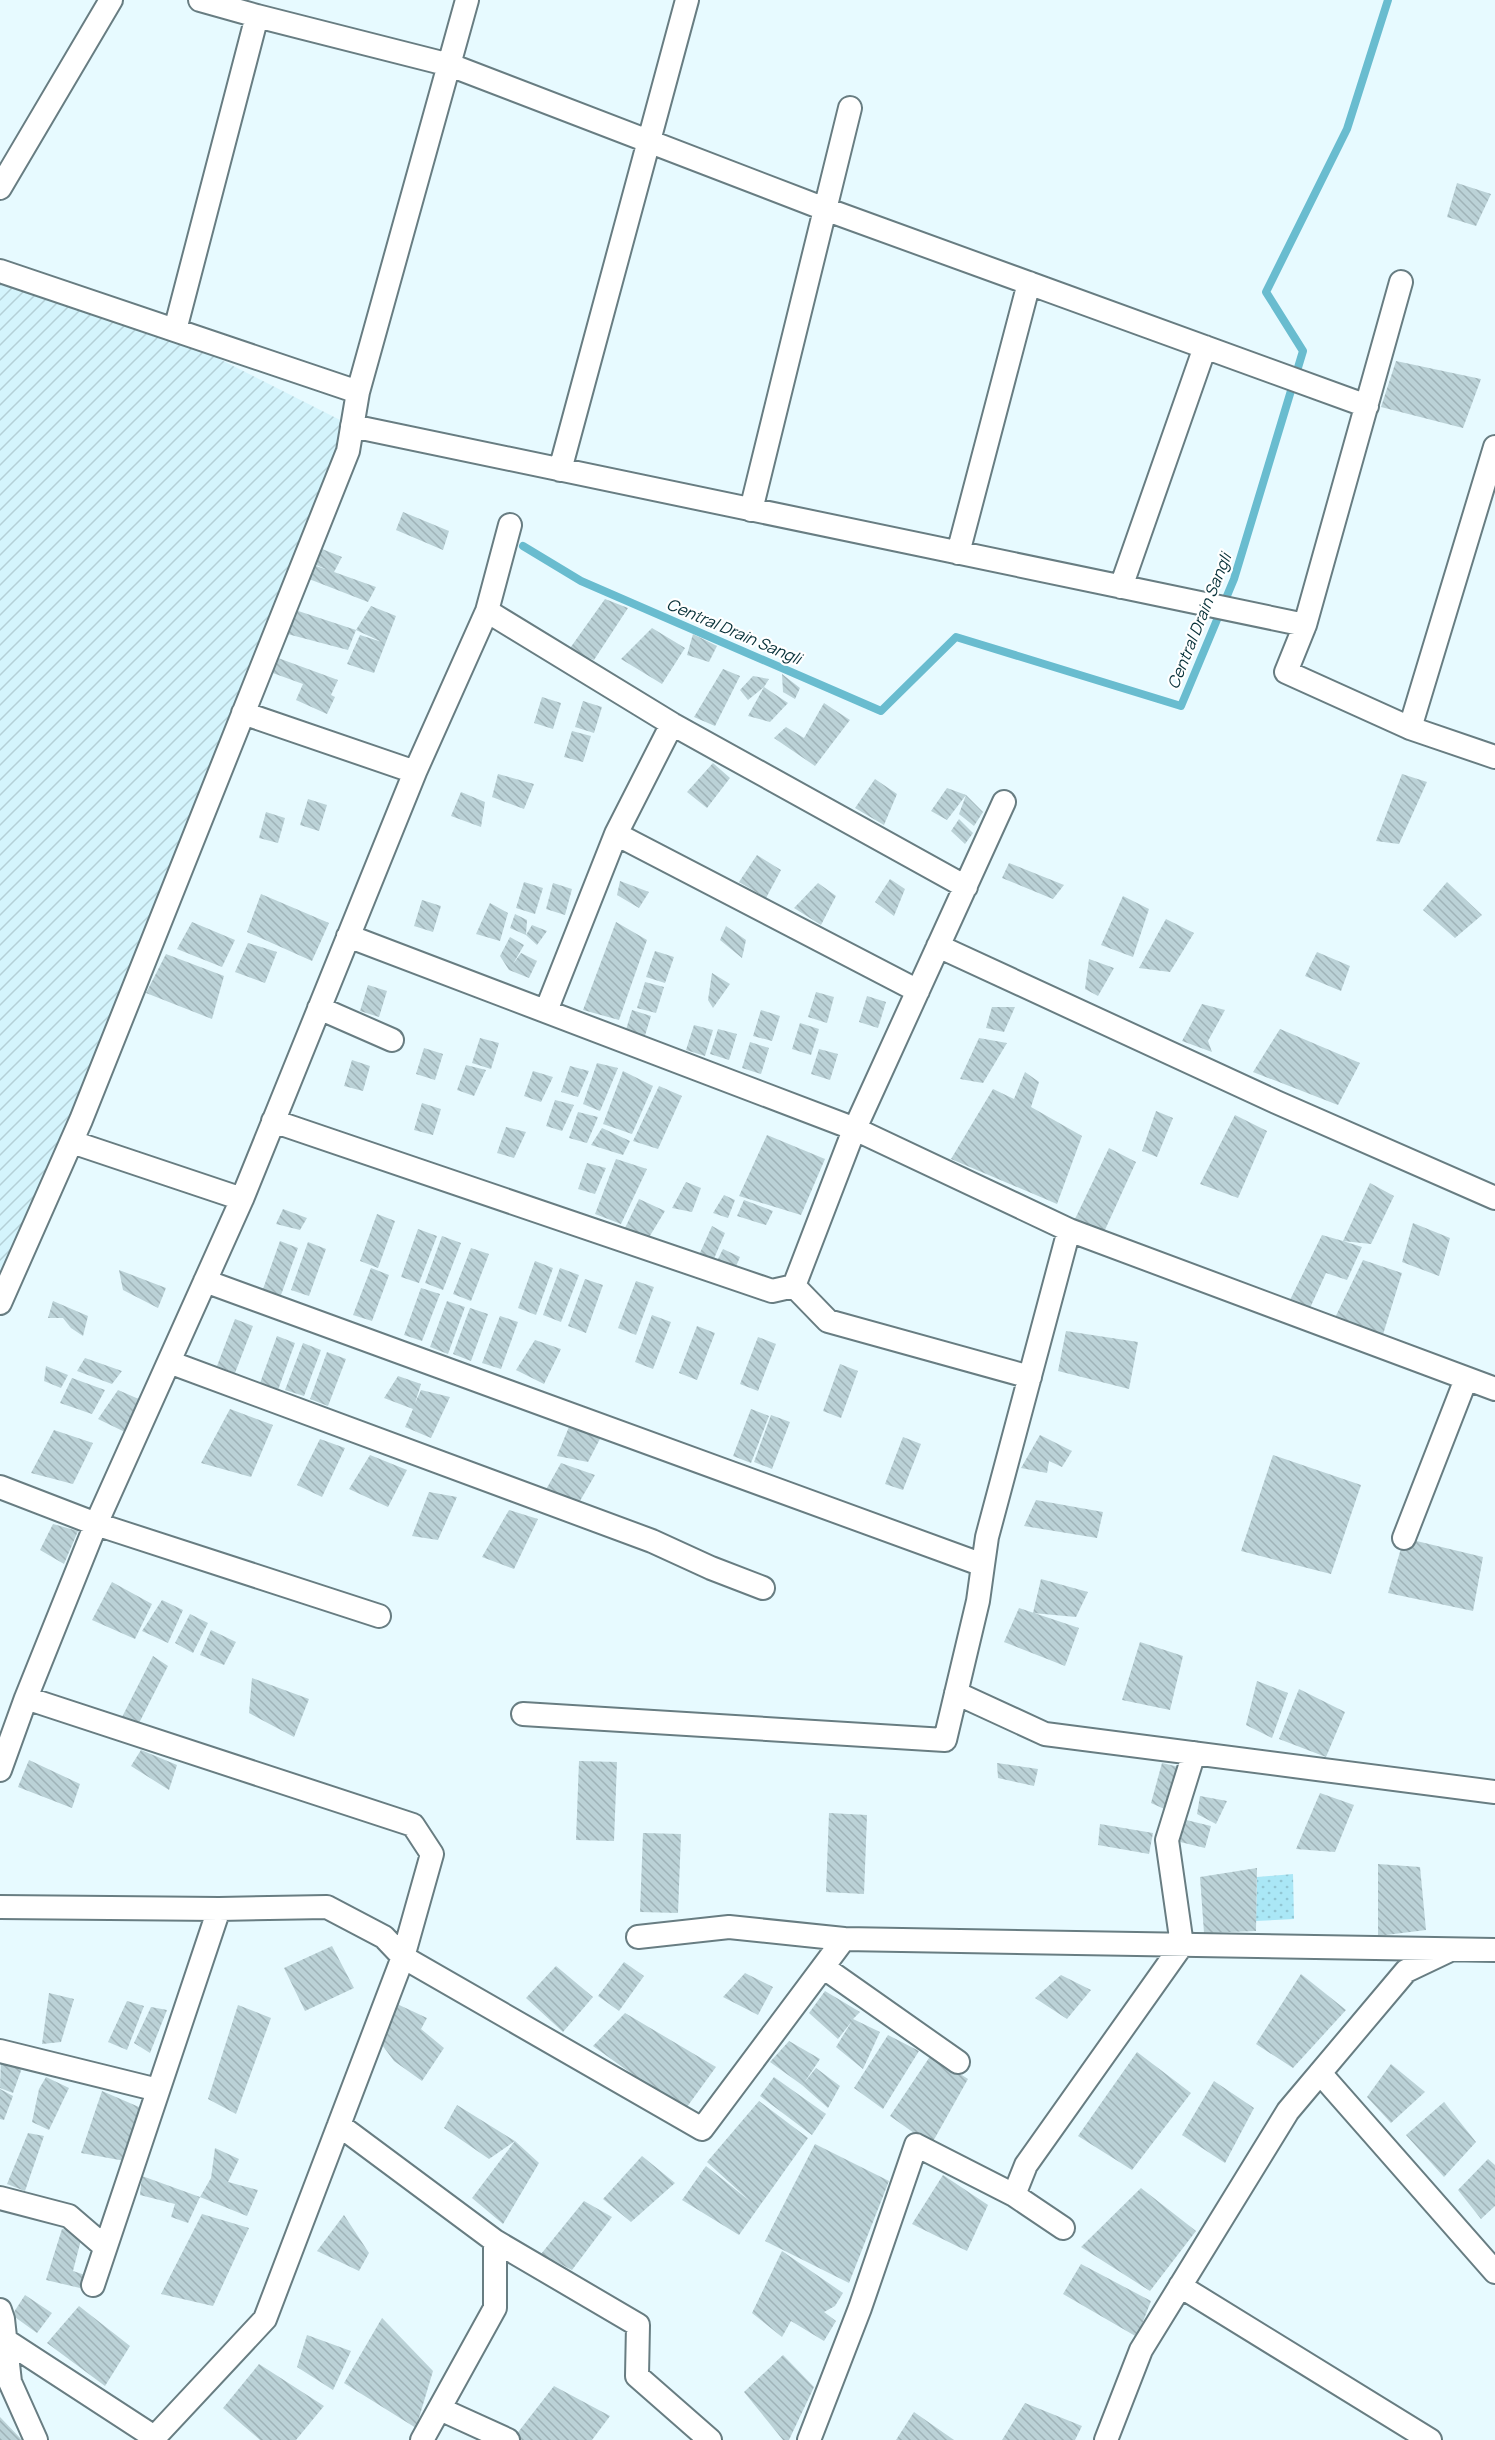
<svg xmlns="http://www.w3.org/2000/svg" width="1495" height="2440" viewBox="0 0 1495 2440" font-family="Manrope,sans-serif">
<defs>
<pattern id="industrial-furrows" width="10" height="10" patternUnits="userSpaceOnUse" patternTransform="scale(1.5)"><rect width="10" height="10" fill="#d4f4fc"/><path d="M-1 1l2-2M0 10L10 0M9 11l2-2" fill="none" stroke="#b4d0d7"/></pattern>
<pattern id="park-dots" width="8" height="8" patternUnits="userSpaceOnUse" patternTransform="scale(1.5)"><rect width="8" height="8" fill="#aae7f6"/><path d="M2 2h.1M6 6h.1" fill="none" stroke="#91c5d2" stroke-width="1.8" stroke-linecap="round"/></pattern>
<pattern id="building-back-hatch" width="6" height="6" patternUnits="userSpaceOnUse" patternTransform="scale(1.5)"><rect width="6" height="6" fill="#bbd2d7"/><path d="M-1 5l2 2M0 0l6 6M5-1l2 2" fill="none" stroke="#9fb3b8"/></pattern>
</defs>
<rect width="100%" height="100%" fill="#e7faff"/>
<path fill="url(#industrial-furrows)" d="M0,271L134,316L352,426L0,1300Z"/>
<path fill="url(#park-dots)" d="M1293,1874L1294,1919L1256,1921L1257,1877Z"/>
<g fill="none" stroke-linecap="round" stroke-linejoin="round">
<path stroke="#69bccf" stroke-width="8" d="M523,546L581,581L881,711L956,637L1181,706L1234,579L1303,351L1266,292L1347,129L1388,0"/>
</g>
<path fill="url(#building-back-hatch)" d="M1457,183L1491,194L1476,226L1447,217Z
M1396,361L1481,379L1463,428L1381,407Z
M403,512L449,531L443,550L396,530Z
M317,547L342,557L334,572L376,587L368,602L309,579L313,565L328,570L309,562Z
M605,599L628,608L594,660L568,651Z
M371,606L396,616L374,673L347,664L360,635L382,642L356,630L348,650L276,631L286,607L356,630Z
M652,628L685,648L662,684L621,659Z
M693,634L717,646L709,662L687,655Z
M278,658L338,680L331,695L335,697L327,714L296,700L303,684L270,672Z
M723,669L740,676L715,726L694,717Z
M782,674L800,688L795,699L783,692Z
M753,676L769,679L764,687L788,703L770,722L748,716L764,687L748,700L740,690Z
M542,697L561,703L553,729L534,723Z
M583,701L602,707L594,733L575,727Z
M824,703L850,720L815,766L774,738L786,727L804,738Z
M572,731L591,736L583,762L564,757Z
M713,763L730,778L707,808L687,792Z
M498,774L534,784L524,809L492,797Z
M1402,774L1427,782L1399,844L1376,841Z
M875,779L897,794L884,825L855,808Z
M947,788L966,795L947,820L931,811Z
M461,792L485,802L481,827L451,816Z
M966,795L983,812L974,826L959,814Z
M308,799L327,805L319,831L300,825Z
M266,812L285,818L278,843L259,838Z
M959,819L973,833L965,844L951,831Z
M757,855L781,870L766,898L739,882Z
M1009,863L1064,885L1053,899L1002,878Z
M890,879L905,889L894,916L875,902Z
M620,881L649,892L639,908L617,895Z
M524,882L543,888L535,914L516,908Z
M1447,882L1482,915L1455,938L1423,910Z
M553,883L572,889L565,915L546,909Z
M818,883L836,896L821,925L794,908Z
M261,894L329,923L312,961L247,932Z
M1123,896L1149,909L1133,957L1101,945Z
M422,900L441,906L433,932L414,926Z
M490,903L508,913L500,941L476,934Z
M515,914L527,920L526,935L510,928Z
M1166,919L1194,933L1170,972L1139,968Z
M192,922L235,940L222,967L177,949Z
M616,922L647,940L619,1020L583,1010Z
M532,925L547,931L537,945L526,935Z
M726,926L746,940L742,958L720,940Z
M510,937L524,945L513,964L521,953L537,961L529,978L509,970L500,956Z
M248,943L277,952L265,983L235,972Z
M655,951L674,957L665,983L646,977Z
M1317,952L1350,966L1341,991L1305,976Z
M166,954L224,976L212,1019L146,993Z
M1089,959L1114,968L1098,996L1085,989Z
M712,973L730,984L713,1008L708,1000Z
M645,982L664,987L656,1013L637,1008Z
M368,985L387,991L379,1017L360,1011Z
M816,992L834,997L827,1023L808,1017Z
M867,996L886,1002L878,1028L859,1022Z
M1202,1004L1225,1010L1208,1041L1212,1052L1182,1041Z
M992,1007H1015L1004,1032L986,1028Z
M632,1010L651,1016L643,1042L624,1036Z
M761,1010L780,1016L772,1041L753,1036Z
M800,1023L819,1029L811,1055L792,1049Z
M694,1025L713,1030L705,1056L686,1050Z
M718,1029L737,1034L729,1060L710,1054Z
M1280,1029L1360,1063L1338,1105L1253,1072Z
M480,1038L499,1043L491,1069L472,1063Z
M979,1038L1007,1043L983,1083L960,1079Z
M750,1042L769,1048L761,1074L742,1068Z
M424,1048L443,1054L435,1080L416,1074Z
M819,1049L838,1054L830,1080L811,1074Z
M352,1060L370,1066L363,1091L344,1086Z
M597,1063L618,1068L600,1111L583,1104Z
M466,1065L486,1070L474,1096L457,1090Z
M570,1066L589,1071L578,1097L561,1092Z
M533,1071L553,1077L541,1102L524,1096Z
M623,1071L653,1086L632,1134L603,1124Z
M1025,1072L1039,1082L1031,1107L1082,1136L1057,1204L951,1159L993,1089L1014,1099Z
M659,1086L682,1096L658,1149L633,1141Z
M555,1100L574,1105L562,1131L546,1126Z
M422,1103L441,1109L433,1135L414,1130Z
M1156,1111L1173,1118L1157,1157L1142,1151Z
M578,1112L598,1117L587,1143L569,1138Z
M1235,1115L1267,1131L1238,1198L1200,1184Z
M506,1127L526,1132L514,1158L497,1153Z
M602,1128L630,1141L623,1155L591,1145Z
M767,1135L825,1159L801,1215L739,1196Z
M1109,1148L1136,1162L1104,1232L1074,1221Z
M616,1159L647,1169L621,1224L595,1214Z
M587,1163L606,1168L595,1194L578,1189Z
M686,1182L701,1188L692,1212L672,1208Z
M1370,1183L1394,1196L1371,1244L1343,1241L1362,1247L1347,1280L1326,1273L1305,1319L1288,1304L1322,1235L1343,1241Z
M724,1195L735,1200L728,1218L713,1213Z
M639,1199L665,1211L648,1239L624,1230Z
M744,1200L773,1211L766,1225L737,1216Z
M283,1209L307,1218L300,1230L276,1224Z
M377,1214L395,1221L378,1268L360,1261Z
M1413,1223L1450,1238L1439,1276L1402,1262Z
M712,1226L725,1233L713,1261L699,1255Z
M418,1229L437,1236L419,1283L401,1277Z
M442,1236L461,1243L443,1290L425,1283Z
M280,1241L298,1248L281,1295L263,1289Z
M308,1242L326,1249L309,1296L291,1290Z
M471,1248L489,1254L471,1301L453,1294Z
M723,1249L740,1257L731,1278L712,1271Z
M1363,1260L1402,1273L1381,1341L1330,1328Z
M535,1261L553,1268L536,1315L518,1308Z
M371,1268L389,1275L372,1321L353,1315Z
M560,1268L579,1275L561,1322L543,1315Z
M119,1270L166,1288L158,1308L123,1290Z
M585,1279L603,1285L586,1333L568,1326Z
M636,1281L654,1287L636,1335L618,1328Z
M421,1288L440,1294L422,1341L404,1335Z
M53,1301L88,1316L83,1336L71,1328L63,1318H48Z
M447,1301L465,1307L448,1354L430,1347Z
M470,1308L488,1314L471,1361L453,1354Z
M652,1315L671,1322L653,1369L635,1362Z
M500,1316L518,1322L501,1369L482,1363Z
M235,1319L253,1326L235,1373L217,1366Z
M697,1326L715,1333L697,1380L679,1373Z
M1066,1331L1138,1342L1129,1389L1058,1371Z
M277,1336L295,1343L278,1390L260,1383Z
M758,1337L776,1344L758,1391L740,1384Z
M535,1340L561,1349L544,1384L516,1370Z
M303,1343L321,1350L304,1396L285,1390Z
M327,1352L346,1359L328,1406L310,1399Z
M85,1358L122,1371L112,1384L77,1371Z
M840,1364L858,1371L841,1418L823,1411Z
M46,1366L68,1375L61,1388L44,1381Z
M398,1376L421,1384L415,1403L421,1390L450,1397L431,1438L405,1427L413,1409L384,1398Z
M72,1378L105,1390L92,1414L60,1403Z
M118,1390L141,1400L127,1433L98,1419Z
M230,1409L273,1425L251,1477L201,1463Z
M751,1409L769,1416L751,1463L733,1456Z
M771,1415L790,1422L772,1469L754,1462Z
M571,1422L601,1437L588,1462L557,1456Z
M54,1430L93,1443L73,1484L31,1473Z
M1040,1435L1072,1451L1062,1467L1049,1461L1047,1473L1021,1468Z
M903,1437L921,1444L903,1490L885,1484Z
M320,1439L345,1448L322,1497L297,1485Z
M370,1455L407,1470L388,1507L349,1489Z
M1273,1455L1361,1485L1331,1574L1241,1551Z
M561,1463L595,1475L577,1506L544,1493Z
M429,1492L457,1497L438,1540L412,1536Z
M1036,1500L1103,1512L1097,1538L1024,1526Z
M509,1510L538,1519L514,1569L482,1557Z
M53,1524L78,1531L64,1564L40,1550Z
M1404,1538L1483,1557L1473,1611L1388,1593Z
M1041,1579L1088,1592L1076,1617L1033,1613Z
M112,1582L152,1604L135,1639L92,1620Z
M162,1600L183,1610L168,1643L142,1631Z
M1019,1608L1079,1628L1065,1666L1004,1642Z
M190,1614L208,1623L193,1653L175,1643Z
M211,1630L236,1642L224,1665L200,1655Z
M1140,1642L1183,1656L1170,1710L1122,1700Z
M153,1656L168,1666L137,1727L121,1719Z
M252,1678L309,1699L294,1737L249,1713Z
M1257,1681L1288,1693L1272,1738L1246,1725Z
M1299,1689L1345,1712L1326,1757L1279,1739Z
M141,1750L177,1765L169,1790L131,1766Z
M29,1760L80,1784L72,1808L18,1787Z
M579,1761L617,1762L614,1841L576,1840Z
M997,1763L1038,1769L1034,1786L998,1778Z
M1162,1763L1179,1767L1169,1811L1151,1803Z
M1320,1793L1354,1805L1335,1852L1296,1849Z
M1200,1796L1227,1801L1216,1824L1197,1814Z
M829,1813L867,1815L864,1894L826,1892Z
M1182,1819L1211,1826L1205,1848L1176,1841Z
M1100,1824L1153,1833L1149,1854L1098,1845Z
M643,1833L681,1834L678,1913L640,1912Z
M1378,1864L1420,1867L1426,1930L1378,1936Z
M1257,1868L1256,1931L1204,1933L1200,1877Z
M332,1946L354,1988L305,2011L284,1968Z
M624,1962L644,1976L619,2011L598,1996Z
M556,1966L593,1997L563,2032L526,1998Z
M745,1973L773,1987L758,2015L723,1997Z
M1301,1974L1346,2010L1293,2068L1256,2044Z
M1061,1975L1091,1990L1067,2019L1035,1998Z
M825,1991L860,2012L853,2019L880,2032L863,2069L836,2047L852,2021L838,2039L809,2013Z
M49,1993L74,1999L61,2042L42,2044Z
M127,2001L144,2006L127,2050L108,2042Z
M397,2004L427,2018L421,2029L444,2048L422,2081L394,2061L374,2034Z
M238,2005L271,2018L236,2114L208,2099Z
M151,2007L167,2010L150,2053L134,2043Z
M625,2013L716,2067L684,2111L593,2046Z
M888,2035L919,2051L883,2109L854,2088Z
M789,2041L820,2059L804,2083L816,2068L840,2086L828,2108L802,2085L770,2062Z
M1137,2052L1191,2093L1132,2170L1078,2136Z
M931,2055L968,2079L931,2145L890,2116Z
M1,2061L22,2068L13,2093L0,2088Z
M1391,2064L1425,2092L1391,2123L1367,2097Z
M46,2077L69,2088L49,2130L32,2122L39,2089Z
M774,2077L826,2114L812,2135L760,2096Z
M1214,2081L1254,2108L1225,2163L1182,2135Z
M0,2089L13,2096L4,2120L0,2119Z
M102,2091L139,2107L138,2135L125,2161L81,2153Z
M759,2101L808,2138L739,2235L682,2200L706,2166L751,2202L707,2162Z
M1444,2102L1476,2142L1444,2177L1406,2135Z
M457,2105L515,2141L489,2159L444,2128Z
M28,2133L44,2136L25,2191L7,2184Z
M515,2141L539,2163L503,2224L472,2198Z
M815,2144L889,2181L849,2283L765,2241Z
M215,2148L239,2159L228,2182L258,2190L247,2216L200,2197L211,2178Z
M642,2156L675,2183L631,2222L603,2199Z
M1488,2159L1495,2165V2206L1481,2219L1458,2190Z
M943,2175L988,2205L967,2251L912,2224Z
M142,2176L200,2197L188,2223L171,2217L175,2204L140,2195Z
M1141,2188L1196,2231L1150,2291L1081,2247Z
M584,2201L612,2217L572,2270L541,2254Z
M202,2214L249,2228L213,2306L161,2294Z
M344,2215L369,2253L359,2271L317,2251Z
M62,2229L83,2232L73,2271L85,2275L80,2288L46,2280Z
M782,2251L843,2293L835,2306L824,2312L836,2321L824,2341L791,2321L782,2337L752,2313Z
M1081,2264L1151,2301L1137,2337L1063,2294Z
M25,2295L52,2313L37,2333L12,2315Z
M79,2306L130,2346L105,2386L47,2343Z
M382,2318L433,2371L416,2428L344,2383Z
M307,2335L351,2351L333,2390L297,2367Z
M783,2355L814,2387L789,2440H783L744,2392Z
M259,2364L324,2406L296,2440H260L223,2408Z
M554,2386L610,2416L592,2440H512Z
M1025,2403L1082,2426L1075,2440H1002Z
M914,2412L954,2440H896Z
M0,2417L22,2440H0Z"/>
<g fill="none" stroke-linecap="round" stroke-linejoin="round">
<defs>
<path id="street" d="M257,16L450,65L825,209L1367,406
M0,188L111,0
M0,271L358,392L348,451L81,1120L0,1303
M175,330L257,16L200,0
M358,392L467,0
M352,426L1305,625L1401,282
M560,470L687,0
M751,510L850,108
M510,525L487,611L672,724L616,834
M958,553L1029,283
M1121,587L1205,347
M1305,625L1286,672L1410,728L1495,757
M672,724L966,887
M1410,728L1495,447
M415,772L487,611
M348,936L855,1129L1069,1230L987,1537L983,1565
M938,946L1276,1102L1495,1198
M319,1008L392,1040
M546,1011L616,834L918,991
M273,1121L772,1291L794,1286
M72,1142L242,1199L96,1524L379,1616
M242,1199L415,772L243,713
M1069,1230L1495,1389
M205,1281L983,1565L978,1601L945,1740L523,1714
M794,1286L852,1135L1004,802
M794,1286L828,1321L1030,1377
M169,1362L652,1541L711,1568L763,1588
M0,1487L96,1524L26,1698L0,1770
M1404,1538L1466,1379
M956,1693L1045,1734L1495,1792
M26,1698L413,1825L432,1854L403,1957L265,2319L152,2440
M0,1907L219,1909L93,2285
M219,1909L327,1907L384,1937L403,1957L702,2129L844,1939L1495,1950
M638,1937L729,1927L844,1939
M823,1967L958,2062
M0,2051L158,2090
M1320,2073L1495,2272
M339,2125L495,2241V2308L422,2440
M0,2198L69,2216L105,2247
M1063,2228L1014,2195L1026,2165L1182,1945L1167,1840L1194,1753
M495,2241L638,2325L637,2376L710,2440
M1180,2286L1430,2440
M0,2310L3,2319L10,2382L36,2440
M5,2340L154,2437
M440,2409L508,2440
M809,2440L860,2308L916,2145L1014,2195
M1106,2440L1141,2350L1288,2111L1406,1971L1448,1951"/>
</defs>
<use href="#street" stroke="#687d82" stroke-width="26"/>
<use href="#street" stroke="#fff" stroke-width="22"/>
</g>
<g text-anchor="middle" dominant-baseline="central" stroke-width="4.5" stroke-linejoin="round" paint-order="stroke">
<g font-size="16" font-style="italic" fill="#063038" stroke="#fff">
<text transform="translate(1199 621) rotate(-68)">Central Drain Sangli</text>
<text transform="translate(734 631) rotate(23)">Central Drain Sangli</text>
</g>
</g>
</svg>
